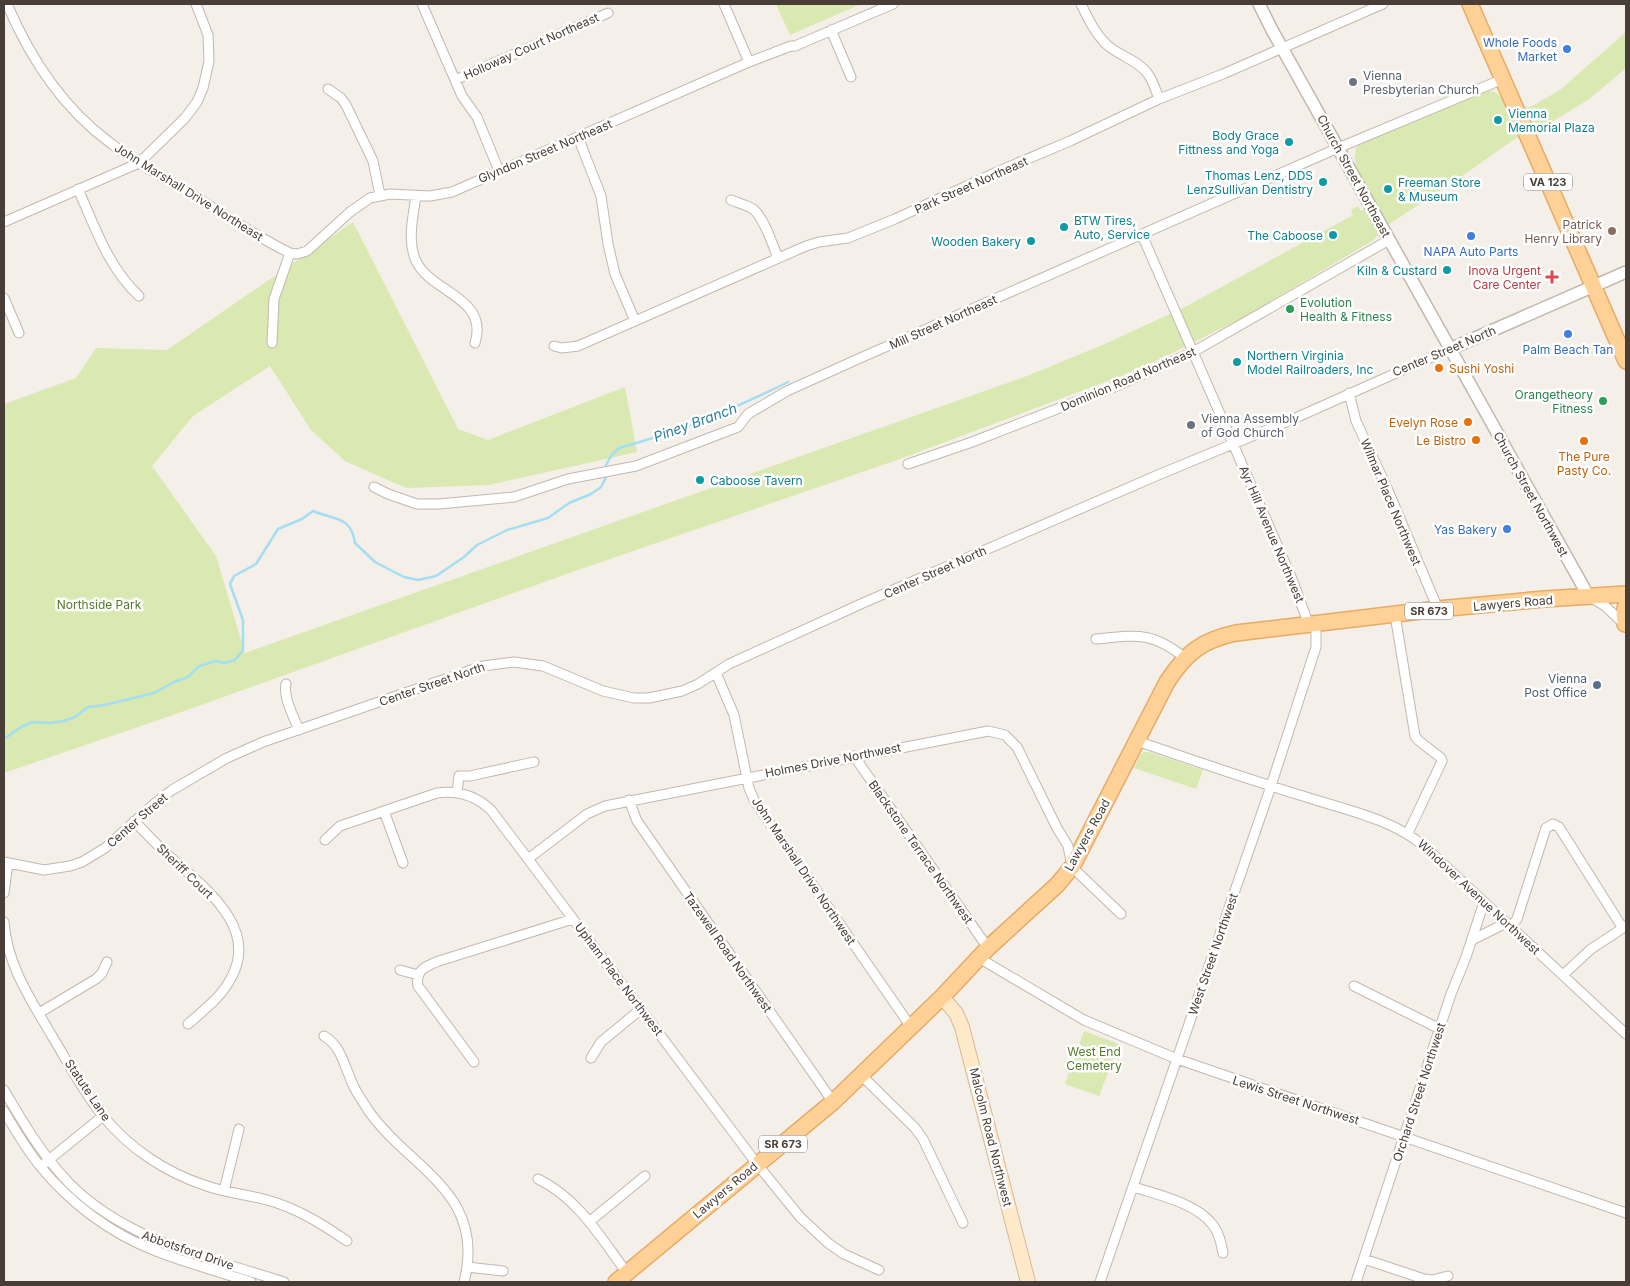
<svg xmlns="http://www.w3.org/2000/svg" width="1630" height="1286" viewBox="0 0 1630 1286" font-family="Inter,sans-serif">
<rect width="100%" height="100%" fill="#f4efe8"/>
<path fill="#d9e9b1" d="M776,4H861L790,35Z
M1626,32V68L1588,100L1546,125L1513,140L1451,184L1392,222L1372,241L1246,316L1162,358L1121,376L897,460L578,570L173,715L4,773V404L76,378L96,348L167,350L353,222L458,429L488,440L625,387L637,452L489,485L406,488L345,461L311,430L270,366L193,416L152,466L216,556L245,653L1027,376L1105,344L1187,306L1353,215L1351,210L1358,206L1361,211L1376,203C1368,185 1347,165 1358,144L1430,112L1489,91C1503,92 1504,104 1508,115V106L1531,107L1560,90Z
M1144,752H1149L1203,770L1196,789L1134,768L1140,755Z
M1084,1031L1119,1044L1099,1096L1065,1084Z"/>
<g fill="none" stroke-linecap="round" stroke-linejoin="round">
<path stroke="#a4def2" stroke-width="2.5" d="M606,465L611,456L619,448C678,432 734,409 788,382
M4,739L21,727L32,722L49,723L64,721L75,717L88,707L105,705L154,693L174,682L188,677L199,666L216,661L224,663L235,660L243,650V620L230,584L234,576L256,564L278,529L302,519L313,511C335,520 351,516 355,543L375,562L404,577L418,580L436,576L464,557L477,545L507,530L548,518L569,503L591,494L601,487L606,477"/>
<defs>
<path id="minor" d="M7,4C30,58 62,107 109,142C137,164 169,181 199,199C229,218 259,238 290,253
M422,4L462,96L477,117L499,171
M724,4L749,62
M1081,4C1088,18 1094,32 1106,44C1119,56 1138,60 1148,74C1153,81 1156,91 1159,99
M831,30L851,77
M455,80L608,13
M328,89L341,98L346,105L373,161L380,195
M578,137L601,196L608,244L615,274L635,321
M78,189C95,227 108,267 139,296
M416,196C413,217 407,241 416,261C431,293 489,297 475,343
M731,200C738,203 746,205 753,209C764,217 773,246 778,258
M4,222L139,163L185,118L197,102L203,88L209,61L208,35L196,4
M1142,235L1292,579L1309,625
M4,298L19,333
M272,343L274,299L290,253L297,254L307,251L350,212L370,198L390,194L430,196L452,192L749,62L791,46H795L893,4
M554,346L562,348L578,346L806,246L819,242L848,238L895,219L999,171L1070,141L1159,99L1223,74L1383,4
M1349,393L1356,421L1387,488L1438,609
M908,464L972,442L1119,385L1193,352L1389,240
M374,487L388,494L417,504H439L514,497L568,479L636,466L738,427L748,414L787,391L858,359L1338,148L1503,79
M1592,598L1605,606L1624,624
M1395,615L1415,736L1418,740L1441,758L1442,761L1408,833
M1096,639C1136,635 1152,631 1185,658
M716,673L734,715L749,788L754,800L911,1027
M286,684C283,698 294,717 299,730
M1137,741C1192,760 1247,779 1303,796C1345,810 1391,818 1425,847L1626,1034
M854,756L988,948
M457,792L459,776H470L534,762
M629,800L637,821L833,1102
M384,811L403,863
M134,821C145,832 155,843 166,853C200,885 262,926 230,980C221,997 203,1011 188,1024
M325,840L340,826L437,793C458,790 475,795 491,810L528,859L757,1164L800,1217L828,1243L844,1254L879,1270
M528,859L587,814L605,806L988,731L1005,735L1017,747L1057,828L1068,846L1072,867L1121,914
M4,862L44,870L70,866L82,862L105,848L155,803L172,790L227,758L263,742L483,666L514,662L543,666L603,691L634,698H649L682,691L698,684L729,664L863,603L1158,475L1291,420L1450,349
M4,893L8,863
M4,922C7,965 31,1000 52,1036C68,1062 83,1092 103,1116C129,1148 165,1172 204,1185C225,1193 246,1194 267,1200C297,1208 322,1224 347,1241
M1511,927L1517,919L1546,828L1553,824L1559,827L1622,927
M1472,940L1506,923
M979,958L1084,1020L1177,1059L1626,1213
M400,970L418,975
M1563,975L1591,949L1626,926
M1354,986L1440,1029
M39,1013L96,979L102,973L107,962
M324,1036C342,1046 345,1069 354,1087C358,1095 363,1102 368,1110C409,1169 487,1192 464,1282
M591,1058L601,1042L641,1009
M474,1062L418,986C415,970 426,966 439,961L573,919
M861,1075L915,1128L923,1139L963,1223
M4,1090C23,1123 43,1156 69,1183C126,1241 210,1258 284,1282
M4,1111C15,1130 26,1149 40,1166C70,1203 111,1234 156,1251C187,1263 219,1272 251,1282
M45,1163L103,1116
M538,1179C578,1198 601,1238 627,1273
M1134,1187C1158,1195 1196,1203 1212,1224C1219,1232 1221,1243 1223,1253
M224,1191L239,1129
M589,1222L645,1176
M1364,1259L1424,1279L1432,1280L1448,1276
M467,1267L503,1271
M1100,1282L1269,792L1316,647V624
M1356,1282L1451,994L1466,957L1484,902"/>
<path id="tertiary" d="M1259,4L1272,30L1589,597
M1450,349L1626,272"/>
<path id="secondary" d="M942,997L956,1013L962,1027L1028,1282"/>
<path id="primary" d="M1470,4L1626,361
M1625,624L1624,614L1626,605
M616,1282L833,1102L942,997L988,948L1057,885L1072,867L1167,682C1186,653 1202,640 1236,633L1438,609L1544,599L1626,594"/>
</defs>
<use href="#minor" stroke="#c3b8ae" stroke-width="11"/>
<use href="#tertiary" stroke="#c3b8ae" stroke-width="14"/>
<use href="#secondary" stroke="#d5bb98" stroke-width="16"/>
<use href="#primary" stroke="#e6ab65" stroke-width="18"/>
<use href="#minor" stroke="#fff" stroke-width="9"/>
<use href="#tertiary" stroke="#fff" stroke-width="11"/>
<use href="#secondary" stroke="#ffe9c8" stroke-width="14"/>
<use href="#primary" stroke="#ffd197" stroke-width="15"/>
</g>
<g fill="#3f7fe0" stroke="#fff" stroke-width="2">
<circle cx="1567" cy="49" r="5"/>
<circle cx="1471" cy="236" r="5"/>
<circle cx="1568" cy="334" r="5"/>
<circle cx="1507" cy="529" r="5"/>
</g>
<g fill="#6b7280" stroke="#fff" stroke-width="2">
<circle cx="1353" cy="82" r="5"/>
<circle cx="1191" cy="425" r="5"/>
</g>
<g fill="#0f9aa8" stroke="#fff" stroke-width="2">
<circle cx="1498" cy="120" r="5"/>
<circle cx="1289" cy="142" r="5"/>
<circle cx="1323" cy="182" r="5"/>
<circle cx="1388" cy="189" r="5"/>
<circle cx="1064" cy="227" r="5"/>
<circle cx="1333" cy="235" r="5"/>
<circle cx="1031" cy="241" r="5"/>
<circle cx="1447" cy="270" r="5"/>
<circle cx="1237" cy="362" r="5"/>
<circle cx="700" cy="480" r="5"/>
</g>
<circle fill="#8d6e63" stroke="#fff" stroke-width="2" cx="1612" cy="231" r="5"/>
<path fill="#e0444e" stroke="#fff" stroke-width="2" d="M1549.5 269.5h5v5h5v5h-5v5h-5v-5h-5v-5h5z"/>
<g fill="#2e9e5b" stroke="#fff" stroke-width="2">
<circle cx="1290" cy="309" r="5"/>
<circle cx="1603" cy="401" r="5"/>
</g>
<g fill="#e8710a" stroke="#fff" stroke-width="2">
<circle cx="1439" cy="368" r="5"/>
<circle cx="1468" cy="422" r="5"/>
<circle cx="1476" cy="440" r="5"/>
<circle cx="1584" cy="441" r="5"/>
</g>
<circle fill="#5c6f8a" stroke="#fff" stroke-width="2" cx="1597" cy="685" r="5"/>
<g text-anchor="middle" dominant-baseline="central" stroke-width="5" stroke-linejoin="round" paint-order="stroke">
<g fill="#fff" stroke="#7f7873" stroke-width="1">
<rect x="1524" y="173.5" width="48" height="17" rx="4"/>
<rect x="1405" y="602.5" width="48" height="17" rx="4"/>
<rect x="759" y="1135.5" width="48" height="17" rx="4"/>
</g>
<g font-size="11" font-weight="bold" fill="#483e37">
<text x="1548" y="182">VA 123</text>
<text x="1429" y="611">SR 673</text>
<text x="783" y="1144">SR 673</text>
</g>
<g font-size="12" fill="#366cbe" stroke="#fff" text-anchor="end">
<text x="1557" y="42">Whole Foods<tspan x="1557" dy="14">Market</tspan></text>
<text x="1471" y="251" text-anchor="middle">NAPA Auto Parts</text>
<text x="1568" y="349" text-anchor="middle">Palm Beach Tan</text>
<text x="1497" y="529">Yas Bakery</text>
</g>
<g font-size="12" fill="#483e37" stroke="#fff">
<text transform="translate(531 46) rotate(-24)">Holloway Court Northeast</text>
<text transform="translate(545 151) rotate(-23)">Glyndon Street Northeast</text>
<text transform="translate(1354 176) rotate(61)">Church Street Northeast</text>
<text transform="translate(971 185) rotate(-24)">Park Street Northeast</text>
<text transform="translate(189 192) rotate(32)">John Marshall Drive Northeast</text>
<text transform="translate(943 322) rotate(-24)">Mill Street Northeast</text>
<text transform="translate(1444 351) rotate(-23)">Center Street North</text>
<text transform="translate(1128 379) rotate(-23)">Dominion Road Northeast</text>
<text transform="translate(1531 494) rotate(61)">Church Street Northwest</text>
<text transform="translate(1391 502) rotate(67)">Wilmar Place Northwest</text>
<text transform="translate(1272 534) rotate(67)">Ayr Hill Avenue Northwest</text>
<text transform="translate(935 572) rotate(-24)">Center Street North</text>
<text transform="translate(1513 603) rotate(-5)">Lawyers Road</text>
<text transform="translate(432 684) rotate(-19)">Center Street North</text>
<text transform="translate(833 760) rotate(-11)">Holmes Drive Northwest</text>
<text transform="translate(137 820) rotate(-41)">Center Street</text>
<text transform="translate(1087 835) rotate(-61)">Lawyers Road</text>
<text transform="translate(921 852) rotate(55)">Blackstone Terrace Northwest</text>
<text transform="translate(185 871) rotate(44)">Sheriff Court</text>
<text transform="translate(804 871) rotate(56)">John Marshall Drive Northwest</text>
<text transform="translate(1479 897) rotate(43)">Windover Avenue Northwest</text>
<text transform="translate(728 952) rotate(55)">Tazewell Road Northwest</text>
<text transform="translate(1213 954) rotate(-71)">West Street Northwest</text>
<text transform="translate(619 979) rotate(53)">Upham Place Northwest</text>
<text transform="translate(88 1090) rotate(56)">Statute Lane</text>
<text transform="translate(1419 1092) rotate(-72)">Orchard Street Northwest</text>
<text transform="translate(1296 1100) rotate(18)">Lewis Street Northwest</text>
<text transform="translate(991 1137) rotate(76)">Malcolm Road Northwest</text>
<text transform="translate(725 1190) rotate(-40)">Lawyers Road</text>
<text transform="translate(188 1250) rotate(19)">Abbotsford Drive</text>
</g>
<g font-size="12" fill="#5b616d" stroke="#fff" text-anchor="start">
<text x="1363" y="75">Vienna<tspan x="1363" dy="14">Presbyterian Church</tspan></text>
<text x="1201" y="418">Vienna Assembly<tspan x="1201" dy="14">of God Church</tspan></text>
</g>
<g font-size="12" fill="#0d838f" stroke="#fff" text-anchor="start">
<text x="1508" y="113">Vienna<tspan x="1508" dy="14">Memorial Plaza</tspan></text>
<text x="1279" y="135" text-anchor="end">Body Grace<tspan x="1279" dy="14">Fittness and Yoga</tspan></text>
<text x="1313" y="175" text-anchor="end">Thomas Lenz, DDS<tspan x="1313" dy="14">LenzSullivan Dentistry</tspan></text>
<text x="1398" y="182">Freeman Store<tspan x="1398" dy="14">&amp; Museum</tspan></text>
<text x="1074" y="220">BTW Tires,<tspan x="1074" dy="14">Auto, Service</tspan></text>
<text x="1323" y="235" text-anchor="end">The Caboose</text>
<text x="1021" y="241" text-anchor="end">Wooden Bakery</text>
<text x="1437" y="270" text-anchor="end">Kiln &amp; Custard</text>
<text x="1247" y="355">Northern Virginia<tspan x="1247" dy="14">Model Railroaders, Inc</tspan></text>
<text x="710" y="480">Caboose Tavern</text>
</g>
<g font-size="12" fill="#785e54" stroke="#fff" text-anchor="end">
<text x="1602" y="224">Patrick<tspan x="1602" dy="14">Henry Library</tspan></text>
</g>
<g font-size="12" fill="#be3a42" stroke="#fff" text-anchor="end">
<text x="1541" y="270">Inova Urgent<tspan x="1541" dy="14">Care Center</tspan></text>
</g>
<g font-size="12" fill="#27864d" stroke="#fff" text-anchor="start">
<text x="1300" y="302">Evolution<tspan x="1300" dy="14">Health &amp; Fitness</tspan></text>
<text x="1593" y="394" text-anchor="end">Orangetheory<tspan x="1593" dy="14">Fitness</tspan></text>
</g>
<g font-size="12" fill="#c56008" stroke="#fff" text-anchor="end">
<text x="1449" y="368" text-anchor="start">Sushi Yoshi</text>
<text x="1458" y="422">Evelyn Rose</text>
<text x="1466" y="440">Le Bistro</text>
<text x="1584" y="456" text-anchor="middle">The Pure<tspan x="1584" dy="14">Pasty Co.</tspan></text>
</g>
<g font-size="12" fill="#557b28" stroke="#fff">
<text x="99" y="604">Northside Park</text>
<text x="1094" y="1051">West End<tspan x="1094" dy="14">Cemetery</tspan></text>
</g>
<g font-size="12" fill="#4e5e75" stroke="#fff" text-anchor="end">
<text x="1587" y="678">Vienna<tspan x="1587" dy="14">Post Office</tspan></text>
</g>
<g font-size="14" font-style="italic" fill="#297f9d" stroke="#fff">
<text transform="translate(695 422) rotate(-20)">Piney Branch</text>
</g>
</g>
<rect width="1630" height="1286" fill="none" stroke="#483e37" stroke-width="10"/>
</svg>
